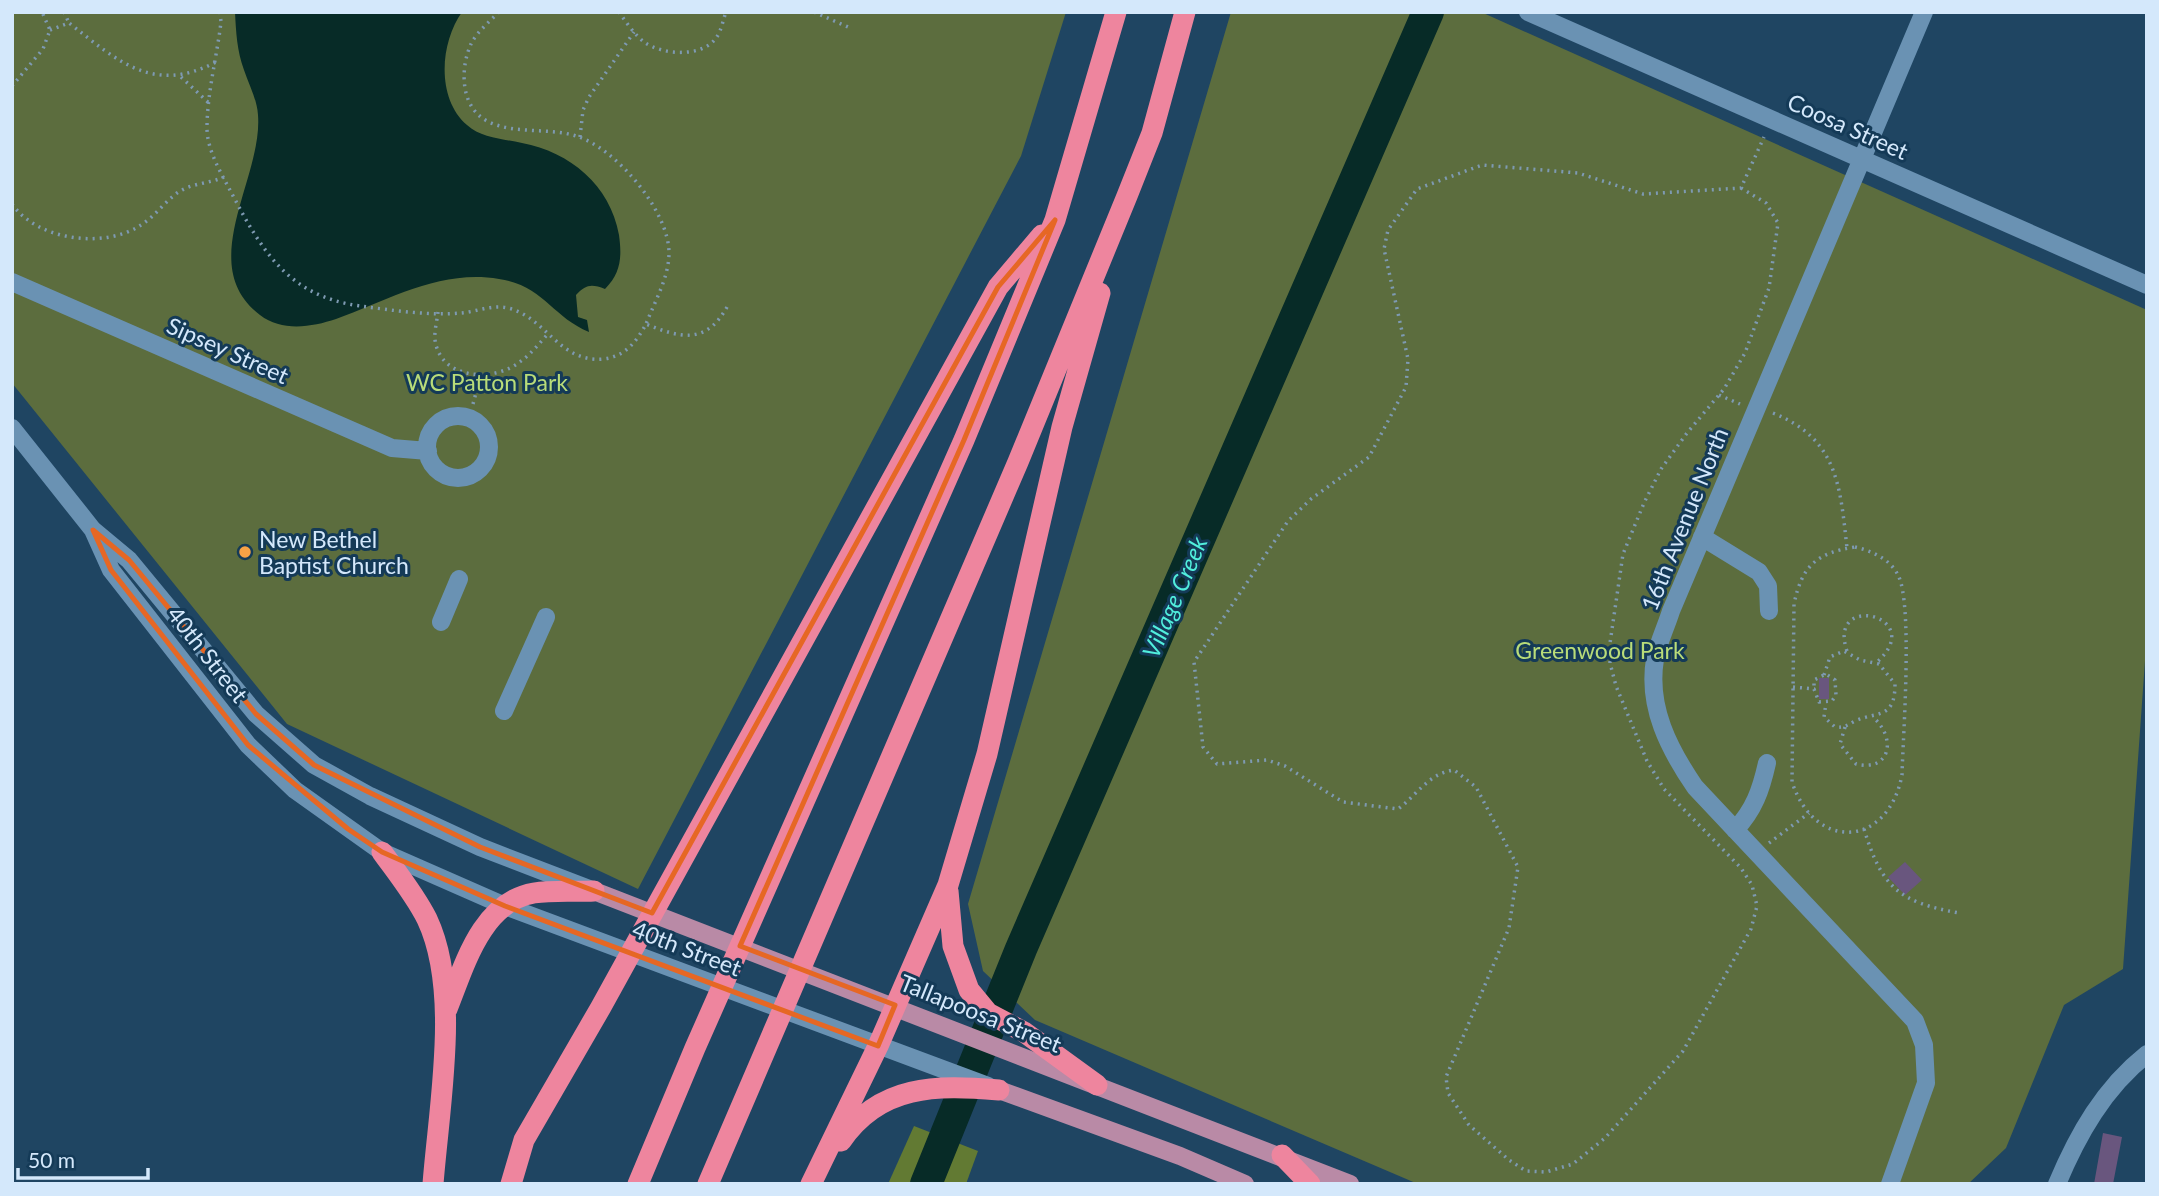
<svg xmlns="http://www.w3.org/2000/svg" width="2159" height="1196" viewBox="0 0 2159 1196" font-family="Lato,sans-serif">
<rect width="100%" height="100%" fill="#1f4562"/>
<path fill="#5c6d3e" d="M12,12H1066L1021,156L638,889L287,724L12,383Z
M1231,12H1481L2147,310V633L2123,969L2064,1005L2006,1148L1968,1184H1418L1035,1020L983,971L968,904Z"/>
<path fill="#627a33" d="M914,1126L978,1151L966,1184H888Z"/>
<path fill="#072b27" d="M235,12H462C440,43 436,98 467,125C481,138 504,139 522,143C570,152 610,185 619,235C622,257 621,273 605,289C592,284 586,284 576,295L578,317L587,320L589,332C552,317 544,286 499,279C440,269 389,300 336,319C312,327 282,332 260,315C194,265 263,179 258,115C257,99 249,85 244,70C237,51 236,32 235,12Z"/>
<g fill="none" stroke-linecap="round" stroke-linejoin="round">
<path stroke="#072b27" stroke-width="32" d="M926,1184L1021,949L1428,12"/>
</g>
<path fill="#69567e" d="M1819,678H1829V699H1819Z
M1905,862L1922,880L1905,895L1888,877Z
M2103,1133L2122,1137L2113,1184H2094Z"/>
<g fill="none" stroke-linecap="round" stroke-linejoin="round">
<path stroke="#7e9ab2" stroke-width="3.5" stroke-dasharray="2 5" stroke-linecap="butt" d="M64,12L69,23
M220,12L221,22C217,56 207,94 207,128C207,150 221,173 231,192C262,251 288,296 360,306C391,310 429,316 461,313C476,312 492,304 508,308C546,317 559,363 603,359C625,357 637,341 646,324C680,338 706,345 727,307
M499,12C490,21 476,33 471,44C460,68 460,107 487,121C514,135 548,127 576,136C616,148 669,211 669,253C669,277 655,301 646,324
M619,12C626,22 634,34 644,42C662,55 702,58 716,38C721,32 723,20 726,12
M814,12L848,27
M50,30L69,23C118,61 153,95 216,62
M181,77L210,104
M12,86L43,49L50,30L42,12
M580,137L583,110L589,97L634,32
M1741,188L1766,203L1778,223L1769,288L1745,353L1724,389L1687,433L1661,469L1644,503L1623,554L1610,643V663L1616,686L1647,761L1664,789L1741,868L1752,885L1757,906L1751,929L1683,1051L1605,1138L1573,1164L1546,1172L1526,1171L1509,1160L1469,1125L1448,1093L1446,1077L1509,928L1518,867L1476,787L1454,770C1429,773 1417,795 1398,809L1343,802L1285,766L1267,760L1217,764L1203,747L1194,662L1288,521L1311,499L1369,457L1406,387L1408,359L1384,249L1388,230L1417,189L1482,165L1578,173L1643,194L1741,188L1764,137
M12,204C38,241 105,249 141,225C156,216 167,198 182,190C195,183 211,183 224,177
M438,312C437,321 434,332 435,340C440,376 483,381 510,368C526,360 536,347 547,335
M1719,395L1740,404
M473,404L481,374
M1773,413C1838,439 1840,486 1847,548
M1855,547C1872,551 1890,559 1898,575C1913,603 1903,736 1902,775C1888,848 1815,852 1792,782L1794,604C1802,566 1816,553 1855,547Z
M1847,651C1826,591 1930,616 1876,663
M1824,675L1830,657L1844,651L1860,660L1879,664L1895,684C1895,720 1877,711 1855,721C1847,725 1845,728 1835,727L1824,717L1826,703
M1793,687L1814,689L1819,702L1832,701L1836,695L1835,680L1826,674L1814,680V689
M1845,727L1840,744L1856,764C1889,772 1898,740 1873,717
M1864,829C1882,888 1899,902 1959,913
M1769,843L1809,813"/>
<path stroke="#6a92b3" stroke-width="18" d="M1528,12L2147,285
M12,282L392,448L428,451
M427 447a31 31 0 1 1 62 0a31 31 0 1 1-62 0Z
M12,428L93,530L129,560L256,714L314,765L370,796L480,847L589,889
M93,530L111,570L248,745L295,790L382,852L505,906L988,1086
M1702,537L1759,572L1768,586L1769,611
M441,622L459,579
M504,711L546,617
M1735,830C1754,810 1761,790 1767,763
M1890,1184L1926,1083L1924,1045L1915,1021L1695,787C1669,749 1647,707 1655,659C1658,643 1666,627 1671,611L1924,12
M2057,1184C2078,1134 2104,1088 2147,1054"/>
<path stroke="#b98aa6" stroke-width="18" d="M594,891L1350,1184
M999,1090L1180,1156L1245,1184"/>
<path stroke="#ee859e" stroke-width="21" d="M382,852C398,874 415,895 427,919C461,991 439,1105 433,1184
M948,891L953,946L969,990L988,1013L1024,1032L1097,1085
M447,1009C464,967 481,902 534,893C553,890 574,892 594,891
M841,1141C880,1084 936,1085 999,1090
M1282,1155L1310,1184
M511,1184L524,1140L601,1007L998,287L1042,235
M638,1184L695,1048L964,440L1055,220L1116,12
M708,1184L1018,462L1127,196L1152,133L1185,12
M811,1184L878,1046L948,885L987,754L1062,427L1100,293"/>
</g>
<path fill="none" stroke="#e66724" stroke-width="5" stroke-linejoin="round" d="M1055,220L964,440L740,946L895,1005L878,1046L505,906L382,852L348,829L248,745L111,570L93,530L129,560L256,714L314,765L480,847L652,913L998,287Z"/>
<circle fill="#f6a246" stroke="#143a57" stroke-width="2.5" cx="245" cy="552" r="7"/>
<g text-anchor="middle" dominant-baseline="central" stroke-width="6" stroke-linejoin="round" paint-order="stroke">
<g font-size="23" fill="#d4e8fb" stroke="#143a57">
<text transform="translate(1848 126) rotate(24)">Coosa Street</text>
<text transform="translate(228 350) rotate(24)">Sipsey Street</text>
<text transform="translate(1684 519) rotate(-68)">16th Avenue North</text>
<text transform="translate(208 654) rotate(52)">40th Street</text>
<text transform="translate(687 948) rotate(21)">40th Street</text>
<text transform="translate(981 1013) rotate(22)">Tallapoosa Street</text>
</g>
<g font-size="23" fill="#b9dc79" stroke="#143a57">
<text x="487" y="382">WC Patton Park</text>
<text x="1600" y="650">Greenwood Park</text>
</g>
<g font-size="23" fill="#d4e8fb" stroke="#143a57" text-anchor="start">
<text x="259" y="539">New Bethel<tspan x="259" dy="26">Baptist Church</tspan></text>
</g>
<g font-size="24" font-style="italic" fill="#51eedd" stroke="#143a57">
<text transform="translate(1174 597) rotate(-67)">Village Creek</text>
</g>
</g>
<rect width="2159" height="1196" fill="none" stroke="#d4e8fb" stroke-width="28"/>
<path d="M18 1168v10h130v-10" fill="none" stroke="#d4e8fb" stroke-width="3.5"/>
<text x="28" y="1168" font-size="21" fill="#d4e8fb" stroke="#143a57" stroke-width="5" paint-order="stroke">50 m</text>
</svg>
